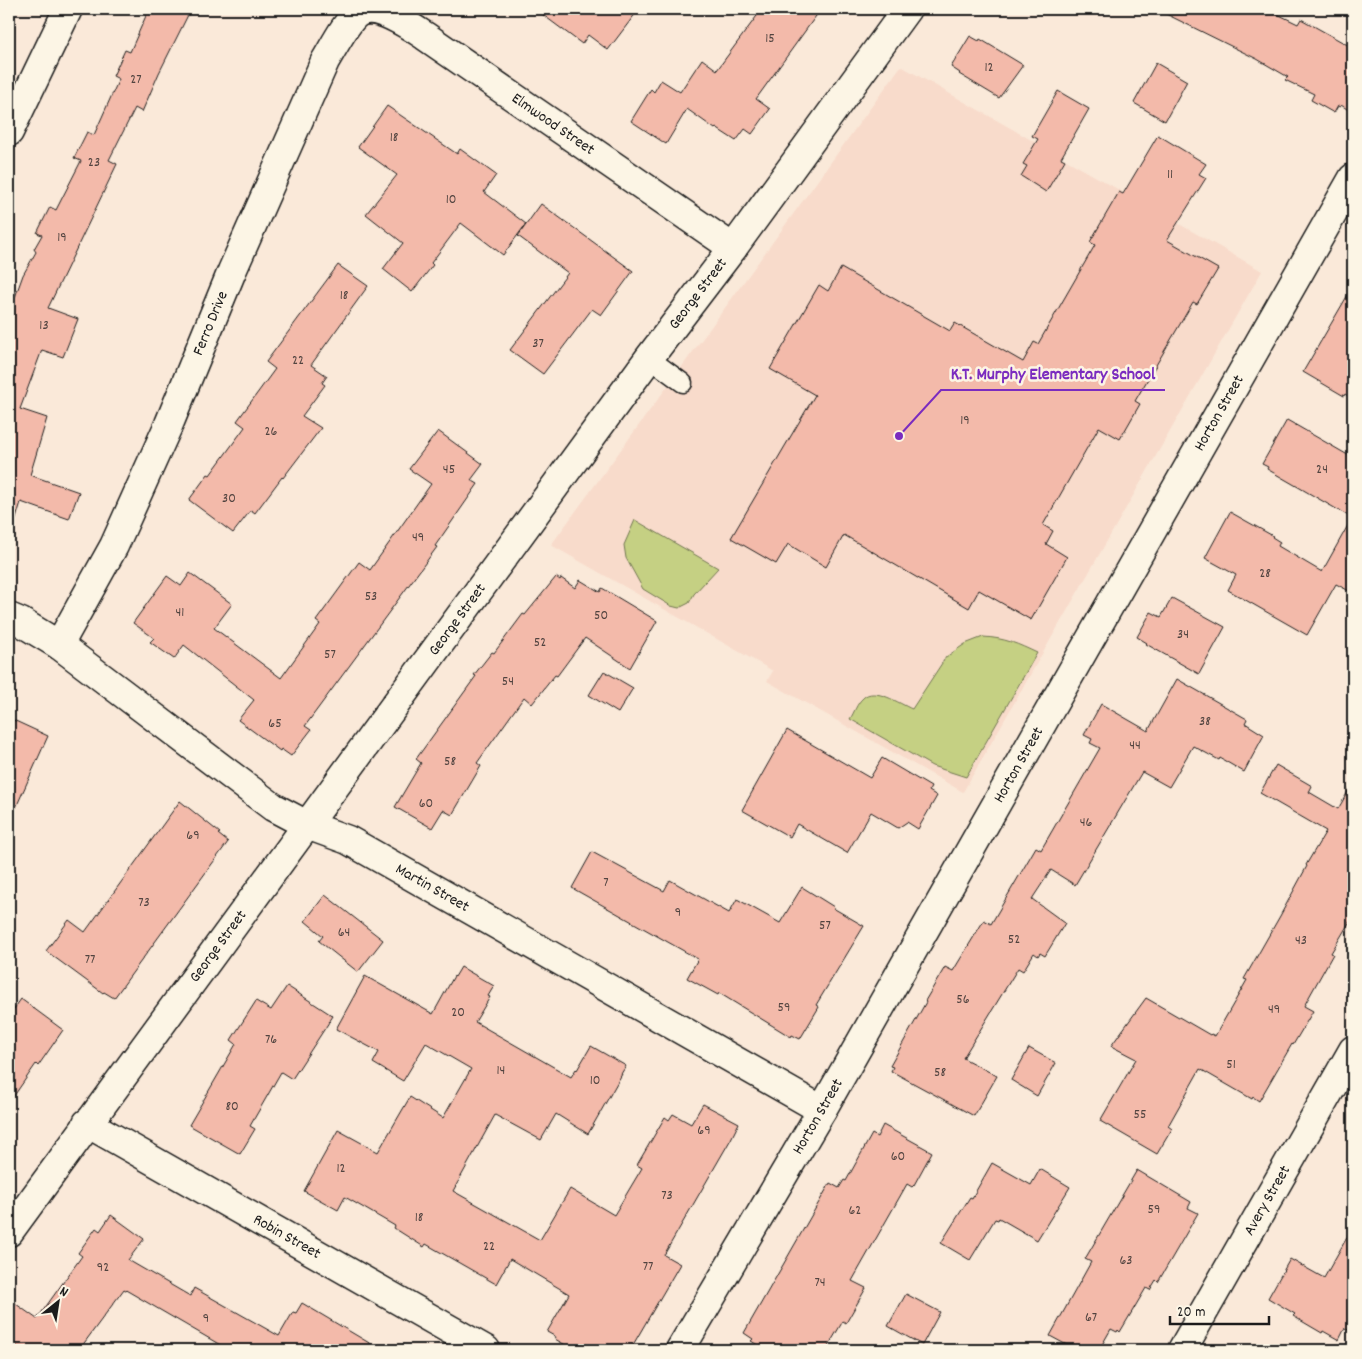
<svg xmlns="http://www.w3.org/2000/svg" width="1362" height="1359" viewBox="0 0 1362 1359" font-family="Dekko,sans-serif">
<rect width="100%" height="100%" fill="#fae9d9"/>
<filter id="ink" filterUnits="userSpaceOnUse"><feTurbulence type="fractalNoise" baseFrequency=".02" numOctaves="2"/><feDisplacementMap in="SourceGraphic" scale="10" xChannelSelector="R" yChannelSelector="G"/><feConvolveMatrix kernelMatrix="1 2 1 2 8 2 1 2 1" color-interpolation-filters="sRGB"/></filter>
<g filter="url(#ink)">
<path fill="#f8dbcb" d="M901,66L1262,271L963,792L767,681L773,671L551,545L711,327Z"/>
<path fill="#c5d083" stroke="#707650" d="M635,520L718,568L694,594L689,603L679,608L671,606L643,589L626,558L624,545Z
M983,637C1005,638 1018,644 1037,653L966,777L932,766L850,719C854,713 857,703 863,698C874,686 900,704 912,709L946,657L965,644Z"/>
<path fill="#f3baaa" stroke="#1c1c1c" d="M149,9H191L159,73L142,112L135,108L109,160L117,164L48,308L78,319L63,357L42,350L20,409L47,418L30,475L79,492L69,519L21,502L15,522L9,521V314L23,275L36,252L34,249L42,235L37,233L50,207L56,210L81,161L74,158L87,132L94,135L119,79L113,76L125,50L130,52Z
M535,9H639L608,50L588,35L582,44Z
M762,9H821L756,99L770,109L752,134L745,129L736,141L716,128L715,129L687,109L666,144L631,121L651,89L654,92L661,80L680,92L702,59L717,70Z
M1156,9H1267L1298,24L1301,19L1353,48V113L1341,105L1340,107L1338,106L1334,113L1311,100L1314,94L1285,80L1288,77L1257,59Z
M970,36L979,41L980,39L1023,65L999,98L959,74L960,73L951,67Z
M1156,63L1187,81L1165,121L1134,103Z
M1058,91L1089,109L1061,158L1065,160L1046,192L1021,176L1027,166L1023,164L1038,139L1032,136Z
M387,106L457,154L460,149L496,175L484,192L526,224L503,255L461,223L431,263L433,265L412,292L383,269L403,243L366,214L397,175L358,147Z
M1158,135L1206,164L1199,174L1206,178L1167,240L1218,269L1197,304L1193,302L1135,401L1140,404L1120,439L1099,427L1043,525L1053,531L1046,544L1067,557L1031,620L979,590L969,608L844,535L826,567L788,544L776,564L731,538L815,395L770,369L819,285L828,291L841,268L950,331L955,323L1023,362L1034,342L1038,344L1095,245L1090,242L1119,192L1123,194Z
M541,204L633,271L601,315L592,309L543,374L510,350L568,273L518,236Z
M338,265L368,286L311,365L327,376L322,383L325,385L302,416L321,428L283,478L282,477L255,513L251,510L233,533L189,500L208,474L210,475L245,427L237,421L275,369L266,362Z
M1353,286V399L1345,394L1344,396L1303,372Z
M1287,420L1353,458V593L1336,584L1307,635L1228,590L1236,575L1205,558L1230,512L1273,536L1272,537L1280,542L1278,546L1322,572L1352,518L1267,469L1268,467L1262,464Z
M438,431L483,464L471,480L478,484L435,546L437,547L305,726L311,730L291,756L281,749L280,751L238,720L254,700L184,645L174,659L150,642L154,638L133,623L167,576L181,586L190,573L232,604L214,628L281,678L320,624L316,621L359,562L370,570L431,484L409,469Z
M556,577L560,580L561,578L575,588L580,580L600,592L602,588L657,621L630,668L585,638L557,676L555,675L532,704L524,697L477,763L481,766L452,815L443,810L432,828L395,807L421,763L416,759L476,676L474,675L492,652L494,653L523,614L525,615Z
M1172,598L1225,627L1199,674L1146,644L1147,643L1137,637L1151,612L1161,617Z
M604,671L633,688L618,713L589,695Z
M1177,679L1247,719L1245,723L1264,735L1244,772L1220,758L1219,760L1193,746L1169,787L1142,772L1075,885L1051,870L1032,899L1065,923L1045,956L1040,953L1038,956L1034,953L1023,971L1018,968L963,1058L997,1076L974,1116L891,1071L893,1067L890,1066L926,1002L925,1001L945,967L953,971L984,920L991,924L1036,847L1041,850L1100,748L1090,743L1092,739L1084,735L1101,704L1148,731Z
M9,718L48,736L9,823Z
M787,730L870,778L882,758L931,787L929,791L937,796L918,829L907,822L898,828L871,812L847,853L797,824L790,837L742,810Z
M1276,765L1312,786L1309,792L1338,809L1353,783V916L1331,953L1333,954L1304,1006L1313,1011L1293,1045L1292,1044L1259,1101L1253,1097L1252,1099L1200,1069L1168,1126L1172,1129L1157,1154L1100,1121L1136,1059L1111,1046L1146,998L1210,1035L1211,1034L1215,1036L1247,980L1244,979L1280,916L1307,866L1306,865L1326,831L1260,793Z
M180,801L220,833L218,834L228,842L114,998L104,992L103,993L46,951L69,920L85,932Z
M592,852L664,891L670,880L729,913L737,899L780,923L802,887L834,907L833,908L864,926L816,1005L819,1007L800,1039L792,1035L791,1037L719,993L718,995L687,978L698,959L572,888Z
M325,895L383,940L358,972L319,941L323,936L305,921Z
M461,967L494,986L488,996L490,997L475,1022L571,1077L576,1069L577,1070L591,1046L626,1066L621,1074H622L588,1134L556,1114L541,1140L495,1115L453,1191L540,1240L570,1189L614,1215L642,1168L637,1165L665,1117L669,1120L673,1114L691,1124L703,1104L739,1123L731,1139L664,1255L680,1264L630,1350H574L555,1339L556,1337L547,1332L569,1294L510,1259L496,1284L426,1244L424,1247L394,1228L395,1226L345,1197L338,1210L304,1191L338,1130L378,1152L410,1097L443,1118L471,1069L426,1043L403,1081L373,1063L379,1052L336,1029L365,976L433,1014L454,976L455,977Z
M287,986L333,1016L292,1079L281,1072L250,1126L255,1129L240,1154L189,1125L236,1044L231,1040L256,1001L271,1010Z
M21,999L63,1030L38,1066L36,1064L9,1103V1016Z
M1029,1048L1056,1063L1037,1096L1011,1080Z
M883,1125L932,1152L914,1185L912,1187L907,1184L852,1281L866,1288L846,1323L843,1321L826,1350H766L751,1341L753,1339L744,1333L830,1183L839,1188L844,1180L846,1181L872,1134L877,1137Z
M992,1163L1031,1185L1040,1169L1070,1187L1037,1240L999,1218L998,1220L995,1219L970,1260L941,1243L970,1197L972,1198Z
M1137,1170L1191,1202L1188,1208L1198,1213L1158,1282L1156,1280L1150,1290L1146,1288L1120,1332L1118,1330L1117,1332L1111,1329L1099,1350H1076L1050,1336L1091,1262L1085,1259Z
M111,1215L144,1239L128,1260L190,1296L194,1288L279,1336L293,1312L296,1313L302,1303L381,1350H229L124,1289L79,1350H22L9,1341V1299L37,1319L82,1256L78,1253L96,1228L100,1231Z
M1353,1227V1333L1345,1328L1339,1340L1323,1331L1322,1333L1293,1316L1295,1314L1268,1298L1290,1259L1324,1278Z
M906,1294L940,1312L922,1345L888,1326Z"/>
<g fill="none" stroke-linecap="round" stroke-linejoin="round">
<defs>
<path id="service" d="M649,358L683,383"/>
<g id="minor">
<path d="M9,132L68,9"/>
<path id="s1" d="M9,617L21,622L59,645L273,807L307,825L348,840L822,1110"/>
<path id="s2" d="M59,645L114,546L169,424L232,271L325,61C332,50 347,20 358,13C375,2 410,26 425,36L733,248"/>
<path id="s3" d="M87,1123L486,1350"/>
<path id="s4" d="M9,1232L649,358L733,248L907,9"/>
<path id="s5" d="M680,1350L822,1110L1353,178"/>
<path id="s6" d="M1182,1350L1353,1050"/>
</g>
</defs>
<use href="#service" stroke="#1c1c1c" stroke-width="21"/>
<use href="#minor" stroke="#1c1c1c" stroke-width="31"/>
<use href="#service" stroke="#fcf5e5" stroke-width="18"/>
<use href="#minor" stroke="#fcf5e5" stroke-width="28"/>
</g>
</g>
<g text-anchor="middle" dominant-baseline="central" stroke-width="5" stroke-linejoin="round" paint-order="stroke">
<g font-size="14" fill="#524440">
<text x="770" y="39">15</text>
<text x="989" y="68">12</text>
<text x="136" y="80">27</text>
<text x="394" y="138">18</text>
<text x="94" y="163">23</text>
<text x="1170" y="175">11</text>
<text x="451" y="200">10</text>
<text x="62" y="238">19</text>
<text x="344" y="296">18</text>
<text x="44" y="326">13</text>
<text x="538" y="344">37</text>
<text x="298" y="361">22</text>
<text x="965" y="421">19</text>
<text x="271" y="432">26</text>
<text x="449" y="470">45</text>
<text x="1322" y="470">24</text>
<text x="229" y="499">30</text>
<text x="418" y="538">49</text>
<text x="1265" y="574">28</text>
<text x="371" y="597">53</text>
<text x="180" y="613">41</text>
<text x="601" y="616">50</text>
<text x="1183" y="635">34</text>
<text x="540" y="643">52</text>
<text x="330" y="655">57</text>
<text x="508" y="682">54</text>
<text x="1205" y="722">38</text>
<text x="275" y="724">65</text>
<text x="1135" y="746">44</text>
<text x="450" y="762">58</text>
<text x="426" y="804">60</text>
<text x="1086" y="823">46</text>
<text x="193" y="836">69</text>
<text x="606" y="883">7</text>
<text x="144" y="903">73</text>
<text x="678" y="913">9</text>
<text x="825" y="926">57</text>
<text x="344" y="933">64</text>
<text x="1014" y="940">52</text>
<text x="1301" y="941">43</text>
<text x="90" y="960">77</text>
<text x="963" y="1000">56</text>
<text x="784" y="1008">59</text>
<text x="1274" y="1010">49</text>
<text x="458" y="1013">20</text>
<text x="271" y="1040">76</text>
<text x="1231" y="1065">51</text>
<text x="501" y="1071">14</text>
<text x="940" y="1073">58</text>
<text x="595" y="1081">10</text>
<text x="232" y="1107">80</text>
<text x="1140" y="1115">55</text>
<text x="704" y="1131">69</text>
<text x="898" y="1157">60</text>
<text x="341" y="1169">12</text>
<text x="667" y="1196">73</text>
<text x="1154" y="1210">59</text>
<text x="855" y="1211">62</text>
<text x="419" y="1218">18</text>
<text x="489" y="1247">22</text>
<text x="1126" y="1261">63</text>
<text x="648" y="1267">77</text>
<text x="103" y="1268">92</text>
<text x="820" y="1283">74</text>
<text x="1091" y="1318">67</text>
<text x="206" y="1319">9</text>
</g>
<g font-size="16" fill="#1c1c1c" stroke="#fcf5e5">
<text stroke="none"><textPath href="#s2" startOffset="930">Elmwood Street</textPath></text>
<text stroke="none"><textPath href="#s4" startOffset="1164">George Street</textPath></text>
<text stroke="none"><textPath href="#s2" startOffset="356">Ferro Drive</textPath></text>
<text stroke="none"><textPath href="#s5" startOffset="1081">Horton Street</textPath></text>
<text stroke="none"><textPath href="#s4" startOffset="759">George Street</textPath></text>
<text stroke="none"><textPath href="#s5" startOffset="676">Horton Street</textPath></text>
<text stroke="none"><textPath href="#s1" startOffset="505">Martin Street</textPath></text>
<text stroke="none"><textPath href="#s4" startOffset="354">George Street</textPath></text>
<text stroke="none"><textPath href="#s5" startOffset="271">Horton Street</textPath></text>
<text stroke="none"><textPath href="#s6" startOffset="172">Avery Street</textPath></text>
<text stroke="none"><textPath href="#s3" startOffset="230">Robin Street</textPath></text>
</g>
</g>
<path fill="none" stroke="#7b2cbf" stroke-width="2" d="M899 436L941 390H1165"/>
<circle fill="#7b2cbf" stroke="#fcf5e5" stroke-width="2" cx="899" cy="436" r="5"/>
<g font-size="18" text-anchor="middle" font-weight="bold" fill="#7b2cbf" stroke="#fcf5e5" stroke-width="5" stroke-linejoin="round" paint-order="stroke">
<text x="1053" y="379">K.T. Murphy Elementary School</text>
</g>
<rect width="1362" height="1359" fill="none" stroke="#fcf5e5" stroke-width="30"/>
<rect x="15" y="15" width="1332" height="1329" fill="none" stroke="#1c1c1c" stroke-width="2" filter="url(#ink)"/>
<g transform="translate(58 1302) rotate(30)" stroke="#fcf5e5" stroke-width="4" paint-order="stroke">
<path d="M0-4L9 19L0 12L-9 19Z" fill="#1c1c1c"/>
<text y="-8" font-size="14" font-weight="bold" text-anchor="middle" fill="#1c1c1c">N</text>
</g>
<path d="M1170 1316v8h99v-8" fill="none" stroke="#1c1c1c" stroke-width="2.5"/>
<text x="1177" y="1316" font-size="15" fill="#1c1c1c" stroke="#fcf5e5" stroke-width="4" paint-order="stroke">20 m</text>
</svg>
